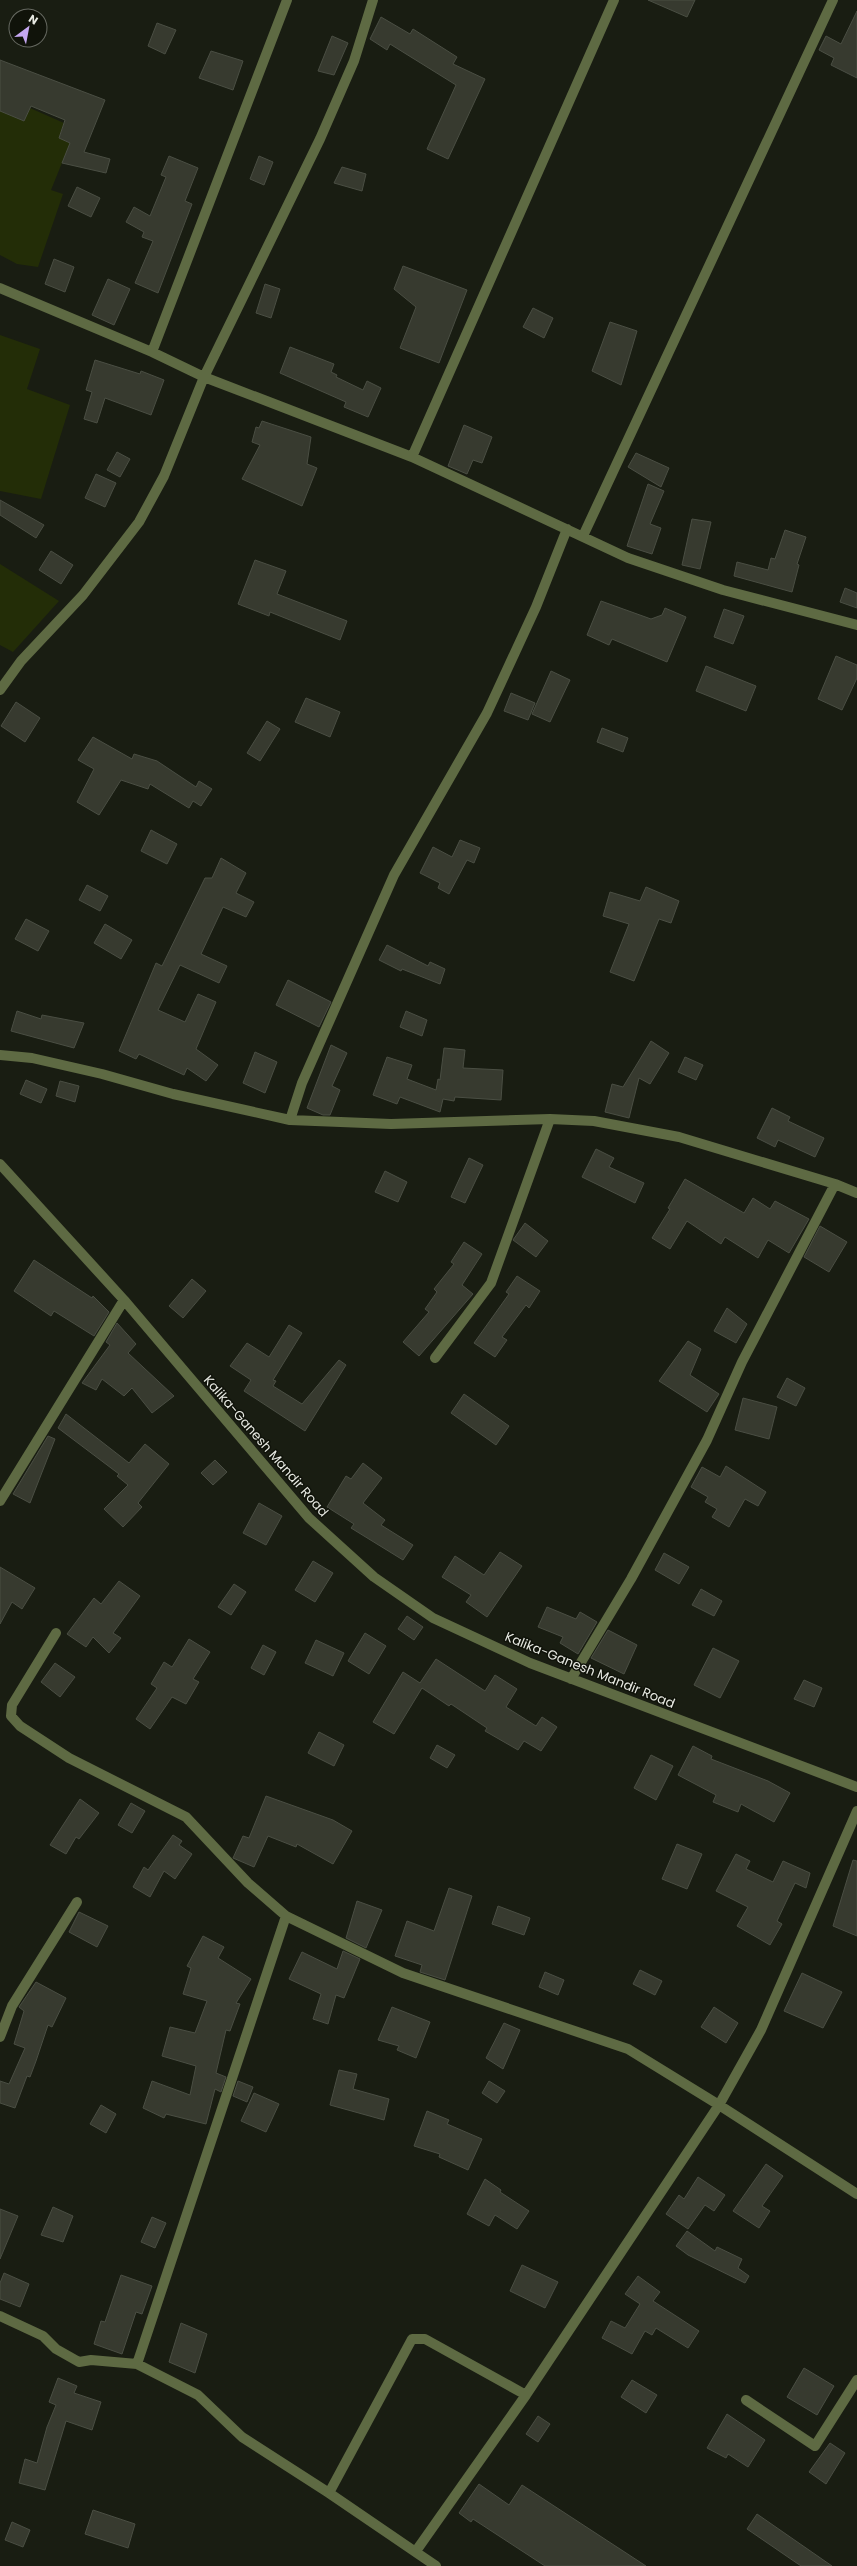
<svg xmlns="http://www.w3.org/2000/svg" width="857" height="2566" viewBox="0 0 857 2566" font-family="Poppins,sans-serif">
<rect width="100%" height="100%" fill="#191d12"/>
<path fill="#232d07" d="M30,108L64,123L59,138L70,143L51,190L63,194L38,267L17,264L0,255V111L24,121Z
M0,335L40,349L27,389L70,405L41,499L0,491Z
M0,564L59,601L13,652L0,645Z"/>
<path fill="#373a2f" stroke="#4a4e43" d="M648,0H695L687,17Z
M857,11V78L831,65L834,58L819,50L826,36L841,44Z
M381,17L410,34L413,29L457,57L453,64L485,79L448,159L427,149L456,85L390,44L387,50L370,39Z
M157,23L176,30L165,54L148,46Z
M332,36L348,43L334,75L318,71Z
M211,51L243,61L233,90L199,78Z
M0,60L105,100L84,152L110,159L106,173L62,163L70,143L59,138L65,120L31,106L24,121L0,111Z
M169,156L198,168L185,201L192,204L158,293L135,283L153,241L142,237L144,232L126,222L134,207L150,216L166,177L161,175Z
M259,156L273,162L264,185L250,179Z
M342,167L366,174L362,191L334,183Z
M77,187L100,198L91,217L68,206Z
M54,259L74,267L65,292L45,284Z
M403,266L467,290L439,363L400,348L416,307L394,289Z
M108,279L130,289L114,325L92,315Z
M265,284L280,289L271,318L256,313Z
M533,308L553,318L544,338L523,327Z
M610,322L637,331L621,385L592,371Z
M290,347L334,364L331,372L337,375L336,377L363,390L367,381L381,388L368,417L344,407L346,402L280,373Z
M95,360L140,374L141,371L164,380L151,415L105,398L97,423L84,419L92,392L86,390Z
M262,421L311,437L307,464L317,468L302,506L242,479L260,445L252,442L256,427L259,428Z
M464,425L492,437L482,463L473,460L467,474L448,466Z
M117,452L130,459L120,477L107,470Z
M636,453L669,468L661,487L628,467Z
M96,474L116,483L105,507L85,498Z
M648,484L664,491L650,524L661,528L652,554L627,546Z
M0,500L44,525L36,538L0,515Z
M692,519L711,522L700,569L682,565Z
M785,530L806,537L797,564L799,565L792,592L734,576L737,562L768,570L771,558L775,559Z
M51,551L73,565L61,584L39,570Z
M255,560L286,571L277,594L347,621L340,640L270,612L269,616L238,604Z
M845,588L857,593V608L840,602Z
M601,601L651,619L662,615L665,608L686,617L667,662L612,639L609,645L587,635Z
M724,609L744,616L733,644L714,637Z
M836,656L857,665V678L842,710L818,699Z
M706,666L756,686L746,711L696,691Z
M551,671L570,680L550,722L532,714Z
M511,693L535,703L528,720L504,711Z
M306,698L340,712L330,737L295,722Z
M16,702L40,718L25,742L1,726Z
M267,721L280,729L260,761L247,753Z
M602,728L628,738L623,752L597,742Z
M93,737L132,759L134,754L157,761L196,787L199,781L212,789L201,806L193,801L189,808L150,784L148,789L121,780L99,815L77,802L94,769L78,760Z
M151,830L177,844L167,864L141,851Z
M460,840L480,848L474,863L467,860L449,894L438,888L440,883L420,873L433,847L452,857Z
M221,858L246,873L236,893L254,902L246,917L223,907L201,954L227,966L219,983L180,965L158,1010L185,1022L198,994L216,1002L196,1049L218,1065L206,1081L187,1068L184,1075L139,1054L136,1059L119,1051L156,963L162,966L205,878H212Z
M87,885L108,896L100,911L79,900Z
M646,887L679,901L671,923L659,919L634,981L610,972L629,924L603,916L610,892L640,901Z
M26,919L49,931L38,951L15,939Z
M105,924L132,940L121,959L94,943Z
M387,945L428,966L430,962L445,969L440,984L402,969L401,971L379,960Z
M288,980L331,1002L319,1027L276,1005Z
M17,1011L41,1019L42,1015L84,1023L74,1048L11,1031Z
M406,1011L427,1020L422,1036L400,1027Z
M651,1041L669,1053L650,1084L639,1078L629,1118L605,1112L612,1084L623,1087Z
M331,1045L347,1053L332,1086L340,1090L330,1115H323L307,1108Z
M444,1048L465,1050L463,1068L503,1070L501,1100L455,1097L454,1101L443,1099L440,1112L400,1097L397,1104L373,1095L387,1057L412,1065L407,1079L436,1090L438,1079L440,1080Z
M255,1052L277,1062L265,1093L243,1083Z
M685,1057L703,1065L696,1080L678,1072Z
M26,1080L47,1089L41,1103L20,1094Z
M60,1081L79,1086L75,1102L56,1096Z
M772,1108L790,1117L788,1121L824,1138L815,1157L778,1140L775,1147L757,1138Z
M596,1149L614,1158L609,1167L644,1183L635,1203L582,1177Z
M469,1158L483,1165L465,1203L451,1197Z
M385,1171L407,1182L398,1202L375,1192Z
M685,1179L744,1213L753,1198L770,1209L775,1201L809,1219L789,1253L768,1240L758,1258L725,1237L721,1244L687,1221L670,1249L652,1238L670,1209L668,1208Z
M525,1223L548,1241L536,1257L513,1240Z
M820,1226L847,1242L829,1272L804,1257Z
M464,1242L482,1254L462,1285L473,1294L419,1356L403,1342L429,1312L425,1309L437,1292L434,1289L454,1264L451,1262Z
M34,1260L92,1298L93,1296L109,1312L94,1336L54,1311L51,1316L14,1291Z
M517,1276L540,1291L529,1308L526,1305L502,1337L507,1340L495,1357L474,1343L509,1294L506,1292Z
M192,1279L206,1291L183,1318L169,1306Z
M727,1308L747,1324L736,1343L714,1331Z
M117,1323L136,1344L128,1353L174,1396L152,1413L132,1388L124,1396L102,1379L96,1390L82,1383L110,1345L106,1342Z
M289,1325L302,1333L273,1380L276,1381L273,1386L302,1404L339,1360L346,1365L305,1431L244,1391L251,1380L230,1366L247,1343L269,1357Z
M688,1341L701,1349L690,1375L719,1394L707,1412L659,1381Z
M787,1378L805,1388L796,1406L777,1397Z
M464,1394L509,1426L496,1445L451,1413Z
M743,1398L777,1407L769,1439L735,1430Z
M66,1414L129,1463L145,1444L169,1464L138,1503L142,1507L123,1527L104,1509L128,1485L117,1476L119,1474L58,1428Z
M48,1436L55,1439L30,1503L13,1494Z
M215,1460L227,1472L213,1485L201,1473Z
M363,1463L382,1478L363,1503L385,1520L381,1525L413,1545L403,1560L351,1528L354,1524L327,1507L346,1476L351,1479Z
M726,1466L766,1492L758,1506L745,1499L729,1527L712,1517L717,1509L705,1502L708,1497L691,1487L702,1467L720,1477Z
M259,1503L282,1516L266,1545L243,1533Z
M500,1552L522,1566L487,1617L466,1602L471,1595L442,1577L455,1556L484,1575Z
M664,1553L689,1567L679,1584L655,1570Z
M313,1561L333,1573L315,1602L295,1590Z
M0,1567L35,1588L22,1609L12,1602L0,1624Z
M119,1581L140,1596L113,1633L121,1638L109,1653L93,1637L86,1647L67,1634L94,1598L101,1604Z
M234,1584L246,1592L231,1615L218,1607Z
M701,1589L722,1601L714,1616L692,1605Z
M547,1607L576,1619L580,1612L597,1622L578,1654L560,1643L563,1637L538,1627Z
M407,1616L423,1627L414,1640L398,1629Z
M608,1630L637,1645L624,1674L591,1658Z
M365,1633L386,1646L369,1674L348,1661Z
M189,1639L210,1652L193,1679L199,1682L186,1704L172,1697L150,1729L136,1719L157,1688L151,1684L164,1662L172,1667Z
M316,1640L344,1653L333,1676L305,1663Z
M263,1645L276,1652L264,1675L251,1668Z
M713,1648L739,1661L720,1698L694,1685Z
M436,1659L485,1691L495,1675L517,1689L506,1707L536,1726L542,1717L557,1727L541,1751L524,1741L518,1750L485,1731L487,1728L451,1704L449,1706L422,1688L394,1734L373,1722L403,1672L420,1683Z
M55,1663L75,1677L60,1697L41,1682Z
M804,1680L822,1688L814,1707L794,1699Z
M319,1732L344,1745L334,1766L308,1753Z
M437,1745L455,1755L447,1768L430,1758Z
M693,1746L712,1756L711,1759L768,1781L790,1793L774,1822L741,1804L738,1812L713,1802L716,1795L678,1775Z
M651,1755L673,1766L656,1800L634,1788Z
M266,1796L333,1820L352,1831L333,1864L297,1844L296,1847L268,1836L254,1867L233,1858L243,1836L249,1838Z
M80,1799L99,1813L79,1839L76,1837L66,1854L50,1845Z
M131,1803L145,1811L132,1833L118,1825Z
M173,1835L182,1841L179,1845L192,1854L175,1879L164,1871L150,1897L133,1887L144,1867L148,1870Z
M677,1844L702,1854L687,1889L662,1879Z
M736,1854L750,1861L746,1869L773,1882L783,1861L810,1873L806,1888L795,1883L777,1921L782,1924L770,1945L737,1926L748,1907L716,1891Z
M853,1860L857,1861V1936L833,1926Z
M449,1888L472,1896L445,1980L420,1972L422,1965L395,1956L407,1921L434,1931Z
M357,1901L382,1910L366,1948L346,1938Z
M498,1906L530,1918L524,1935L492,1924Z
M79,1912L108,1926L97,1947L69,1932Z
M203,1936L224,1947L218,1958L251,1979L236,2003L240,2004L230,2031L226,2030L216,2073L226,2077L221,2092L215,2089L206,2124L166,2114L164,2118L143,2108L152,2081L190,2095L196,2066L162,2056L170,2027L195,2033L207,2001L183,1994L191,1968L187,1966Z
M343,1951L360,1959L344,1998L336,1995L328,2024L313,2019L321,1994L289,1979L302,1952L337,1969Z
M640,1970L662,1981L655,1995L633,1984Z
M545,1972L564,1980L558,1995L539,1987Z
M802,1973L842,1992L823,2028L784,2011Z
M36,1982L66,1998L52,2027L48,2025L36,2061L30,2077L27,2076L15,2108L0,2103V2081L9,2084L25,2048L14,2044L24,2011L19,2007Z
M392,2007L430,2022L416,2058L397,2050L399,2046L378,2040Z
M714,2007L738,2023L726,2043L701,2027Z
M504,2023L520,2030L503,2069L486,2058Z
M339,2070L357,2074L353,2089L389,2099L384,2120L330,2105Z
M238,2081L253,2087L247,2102L233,2096Z
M489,2081L505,2091L497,2103L482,2093Z
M254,2093L279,2104L266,2132L241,2121Z
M101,2105L116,2114L106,2133L90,2124Z
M427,2111L449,2120L447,2124L482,2139L468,2170L439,2157L440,2154L414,2146Z
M766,2164L783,2176L762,2206L770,2211L759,2228L733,2211Z
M698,2177L725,2195L714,2211L705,2205L688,2229L666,2214L679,2195L684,2199Z
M485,2179L501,2190L500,2192L529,2211L517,2229L495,2215L489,2226L467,2214Z
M53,2207L73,2216L63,2242L41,2235Z
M0,2209L18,2216L0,2259Z
M152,2217L166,2223L155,2248L141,2242Z
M687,2231L715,2251L717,2247L742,2259L738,2268L749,2276L745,2283L688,2255L676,2246Z
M522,2265L558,2282L545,2308L510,2291Z
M4,2273L29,2284L20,2307L0,2299V2283Z
M121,2275L152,2286L142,2314L136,2312L122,2354L94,2344L101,2321L105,2322Z
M638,2276L660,2292L653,2301L699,2331L688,2348L656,2328L652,2335L645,2331L632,2354L602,2338L611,2321L625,2328L640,2304L625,2294Z
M181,2323L207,2334L195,2373L169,2362Z
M804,2368L834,2386L817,2415L787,2397Z
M58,2378L77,2386L74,2393L101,2402L92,2430L66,2421L45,2490L19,2483L25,2459L37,2463L47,2427L56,2405L49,2402Z
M632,2380L657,2395L646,2413L621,2397Z
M727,2414L765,2440L748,2467L728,2454L726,2458L707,2448Z
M538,2416L550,2424L538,2442L526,2434Z
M830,2443L845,2453L826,2484L809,2472Z
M479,2484L509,2505L522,2485L646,2566H545L473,2519L471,2522L459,2513Z
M93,2510L135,2524L128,2548L85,2534Z
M757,2514L832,2566H801L747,2529Z
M12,2522L30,2530L23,2547L5,2540Z"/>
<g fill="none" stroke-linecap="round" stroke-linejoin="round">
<path stroke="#5e6a43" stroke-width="10" d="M0,288L152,352L204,377L412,457L628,558L723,590L857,625
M152,352L287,0
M412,457L614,0
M583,536L833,0
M0,690L21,661L83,595L139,522L164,476L204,377L320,139L354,61L373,0
M0,1055L32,1058L102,1074L173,1094L290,1120L391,1124L550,1119L594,1121L679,1137L835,1184L857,1193
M290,1120L302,1083L394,875L487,713L536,607L567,529
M0,1164L124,1300L309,1518L374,1577L433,1618L530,1663L857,1787
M435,1358L491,1283L550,1119
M0,1501L124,1300
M56,1633L12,1705L11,1716L20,1726L69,1758L186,1817L248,1883L286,1916L403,1973L628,2049L719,2105L857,2194
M571,1679L631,1579L707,1440L742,1362L835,1184
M0,2037L12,2006L77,1902
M0,2316L43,2336L56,2349L79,2362L91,2360L137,2364L198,2395L242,2437L329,2493L412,2339H425L526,2395L719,2105L761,2030L857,1811
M137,2364L286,1916
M746,2400L815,2446L857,2380
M329,2493L436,2566
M416,2551L526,2395"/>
</g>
<g text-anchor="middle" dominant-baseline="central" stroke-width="3" stroke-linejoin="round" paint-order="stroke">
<g font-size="13" fill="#e8eae3" stroke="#10130a">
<text transform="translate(266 1446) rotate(49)">Kalika-Ganesh Mandir Road</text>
<text transform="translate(590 1670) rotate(22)">Kalika-Ganesh Mandir Road</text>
</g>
</g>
<g transform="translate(28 28) rotate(32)"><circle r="19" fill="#10130a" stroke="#666961"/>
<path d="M0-3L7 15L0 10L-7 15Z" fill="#c5a7f1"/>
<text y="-6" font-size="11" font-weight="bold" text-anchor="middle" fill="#e8eae3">N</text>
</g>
</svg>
